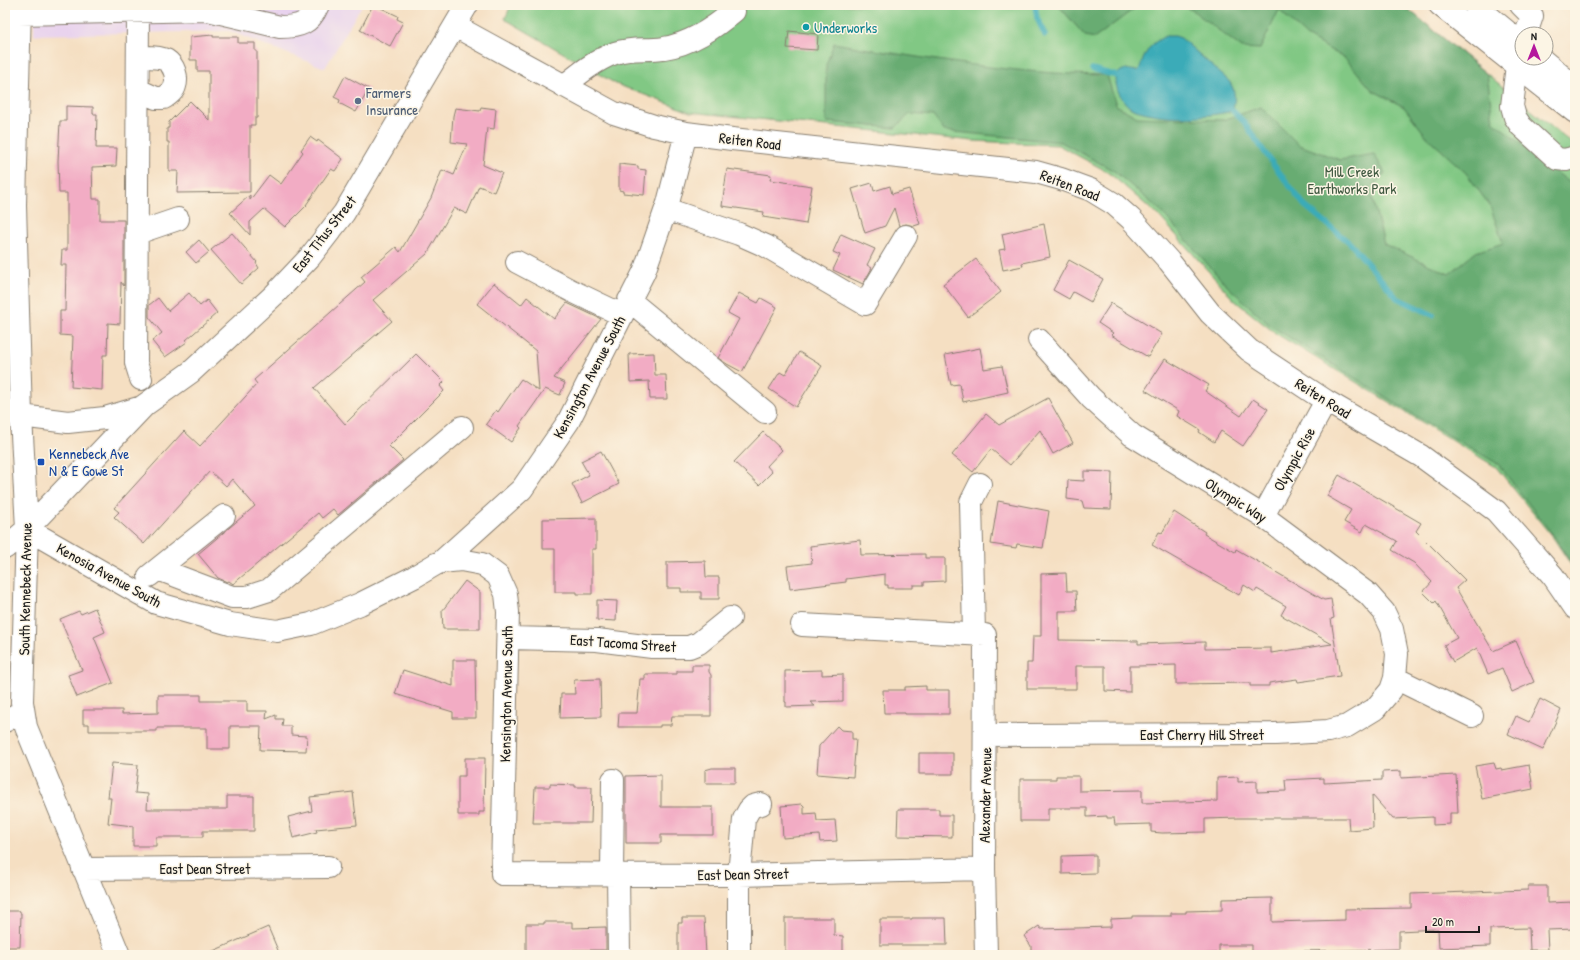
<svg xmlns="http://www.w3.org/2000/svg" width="1580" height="960" viewBox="0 0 1580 960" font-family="'Patrick Hand',sans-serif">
<rect width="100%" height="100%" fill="#fcf5e5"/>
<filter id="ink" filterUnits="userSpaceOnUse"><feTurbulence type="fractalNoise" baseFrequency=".025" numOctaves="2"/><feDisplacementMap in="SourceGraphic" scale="8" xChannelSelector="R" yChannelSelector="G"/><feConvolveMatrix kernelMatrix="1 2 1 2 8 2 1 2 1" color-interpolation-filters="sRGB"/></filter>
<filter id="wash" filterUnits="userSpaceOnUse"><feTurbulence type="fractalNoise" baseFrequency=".012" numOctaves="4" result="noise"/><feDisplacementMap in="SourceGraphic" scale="16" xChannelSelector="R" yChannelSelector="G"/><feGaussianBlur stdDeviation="0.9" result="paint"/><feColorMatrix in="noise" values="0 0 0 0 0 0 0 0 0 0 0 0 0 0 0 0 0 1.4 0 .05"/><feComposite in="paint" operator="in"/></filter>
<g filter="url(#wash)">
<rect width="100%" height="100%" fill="#f5dfc2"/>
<path fill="#e8d2ee" d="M34,5H362L325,68L229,31L34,35Z"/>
<path fill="#81c884" stroke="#4e7250" d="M511,5H1403L1575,146V571L1554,539L1496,467L1275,333L1234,300L1160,217L1108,172L1058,145L973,141L690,112L616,84L505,19Z"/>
<path fill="#68ac72" stroke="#426447" d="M1058,5H1139L1095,38L1085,36Z
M1179,5H1403L1487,74L1493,121L1570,183L1575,177V569L1556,539L1498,464L1416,416L1271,326L1226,285L1160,210L1114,171L1061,142L944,131L933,116L910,114L895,128L826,122V65L834,43C925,59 1015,74 1107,75L1116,105L1137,117L1223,120L1261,107L1299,145L1340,160L1374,154L1385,173L1370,189L1384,244L1449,274L1476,252L1503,243L1490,206L1466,173L1427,137L1404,107L1372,90L1346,59L1306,36L1279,10L1260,49L1242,48L1192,10Z"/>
<path fill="#3babb8" stroke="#2c646a" d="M1166,36H1175L1181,38L1229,81C1236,91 1235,99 1233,111C1201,118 1165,120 1133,109C1123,105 1108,79 1121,71C1127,67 1132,72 1139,70C1145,54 1148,44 1166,36Z"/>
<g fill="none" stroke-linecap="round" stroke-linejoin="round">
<path stroke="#3babb8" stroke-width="5.5" d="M1035,5L1037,18L1045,35
M1092,69L1117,76
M1233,111L1244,122L1270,160L1305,206L1350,243L1397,298L1433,315"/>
</g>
<g id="blocks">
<path fill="#f2acc4" d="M373,5L379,8V7L398,16L397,19L403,22L390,46L360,30Z
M789,31L818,34L817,50L787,48Z
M213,35V37H238V43H255V51H257V118H255V125H250V192L177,193L178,171H169V142H167V128H169V122L190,101L209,120V71H197V60H190V37Z
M345,76L369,89L356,112L339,103L340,100L334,97Z
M66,106L93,107V114H97L96,148H117L116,166L92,167L93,199H100V220H124V286L121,282L120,324L108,323L107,355H103L102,390L71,387L73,336L60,335V311H65L66,265H61L62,250H67V193H59L58,161L60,121H66Z
M481,107L496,109L494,129L487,128L483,165L502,173L494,192L479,186L467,214L454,208L427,254L373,300L392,321L314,388L345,424L416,354L444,382L440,386L444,391L389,446L403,460L338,515L333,509L322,518L318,513L233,584L229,581L227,582L218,578L198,554L255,506L232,479L226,486L210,471L144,544L114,517L119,512L114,508L184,431L200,446L257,384L254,380L365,282L361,277L396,247L400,252L431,198L442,170L454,175L467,144L451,142L453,116L455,108L480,111Z
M310,137L317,142L318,140L343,159L335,171L331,169L306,205H307L285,227L264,209L250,222V235L230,213L250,195V200L269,175L281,184L303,152L301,150Z
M619,164L638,166V169L646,170L644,195L623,193V191L619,190Z
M727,169L771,175L770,180L812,186L806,224L763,217L764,212L722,206Z
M872,183L874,191L890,186L892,194L909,189L920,224L914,226L906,224L899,226L894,208L885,226L865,233L852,189Z
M1044,224L1050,257L1022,263L1023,266L1003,270L999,250L1005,249L1002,234Z
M232,233L257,262L256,263L259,268L241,284L211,250Z
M841,234L875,249L867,265L872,268L863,284L833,270L840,255L833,252Z
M199,240L209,252L196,263L186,252Z
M976,259L1001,292L968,317L943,284Z
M1069,260L1103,279L1091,302L1073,292L1069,299L1053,290Z
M494,283L521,305L527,297L554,319L567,303L601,319L554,378L565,383L560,395L545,389L519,426L521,428L511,442L486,424L496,410L498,412L521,379L539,391L536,351L477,304Z
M189,293L200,306L207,300L217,313L186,340L187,342L165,357L152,341L162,333L149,317V305L158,298L168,311Z
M739,293L758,303L761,298L777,307L742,372L727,364L718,358L739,319L728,313Z
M1111,303L1162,334L1148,357L1111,335L1113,333L1098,323Z
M980,348L984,369L1002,366L1008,392L963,402L960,384L951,385L945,355Z
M799,352L822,366L796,407L769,389L780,372L785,375Z
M654,353L655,375H666L667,399H650L649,381L630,382L629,354Z
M1165,359L1209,385L1205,391L1241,416L1253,399L1268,409L1243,446L1221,431L1214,442L1199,432L1200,430L1177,416L1179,411L1145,390Z
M1048,398L1073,443L1053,454L1040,430L1010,465L991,449L973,472L952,455L986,414L999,425Z
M763,432L782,450L767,466L772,472L759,485L734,462Z
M601,451L619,484L582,503L572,484L589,475L581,461Z
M1084,471L1112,472L1111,509L1084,508L1082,501L1067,499L1068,480L1084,481Z
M1339,475L1421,523L1416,531L1465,580L1456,588L1493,651L1516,641L1534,682L1512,692L1502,668L1488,674L1477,648L1453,662L1444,645L1457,638L1436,601L1434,603L1423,592L1432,582L1414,563L1392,550L1397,541L1366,524L1362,532L1344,522L1351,510L1327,496Z
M998,501L1049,511L1043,548L1017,544L1016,548L991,544Z
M1174,512L1205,532L1204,534L1235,552L1236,549L1324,600L1331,599L1334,618L1331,619L1340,676L1298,682L1297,679L1269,683V686H1250V683L1176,684V665L1138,666H1130V692L1105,691V666H1076V689H1027V663H1032L1033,636H1041V574L1066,573L1067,591H1076L1077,611H1059V640L1138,641V644L1205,642V649L1271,648V653L1332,644L1281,615L1286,606L1257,589L1255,592L1244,585L1239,595L1152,545L1159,532L1162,533Z
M596,518V549H592V594H577V592H555V549H543V519Z
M860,540L861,555L925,554V558H945V581L924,582V585H913V588H888V585H885V574L846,579V582L790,589L787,566L812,563L810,546Z
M705,561L706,577H719V599H701V592H681V588H667V562Z
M465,581L480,592V629H443L442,611Z
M597,600L617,601L616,621L597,620Z
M95,608L105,632L94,637L113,683L77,697L68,675L82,670L60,619L79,611L81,614Z
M453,660H475L476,718H453V712L395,694L403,670L453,686Z
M692,665H709V672L711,675V716H672L671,725H660V727H618L619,713H637L640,679H645V674H677V671H692Z
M822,670V675L843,674V701L810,702L815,706L786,707V702H785V671Z
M600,679L601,717L560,718L561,694H575L574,680Z
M926,686V690H949V714H905V713H884L883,690H905V687Z
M158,695H201V701H247V711H267L266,719L276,715V719H283L282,726H291V735L307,736L306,751L260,750L261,726H230V749H207V728H157V731H89V724H83V710H122V714L158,713Z
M1540,699L1561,710L1543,750L1508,734L1516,716L1529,722Z
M837,726L841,730L852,731V739H856L853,777L817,774L819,746Z
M919,753H953V774H919Z
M465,758H485L484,812H479V815H458V776H465Z
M112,763L138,765L135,793L148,794L147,809H227V796H254V831H203V837H156V846H133V826L108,823L111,798H108Z
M1494,763L1496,769L1501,768L1502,770L1529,765L1533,789L1482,799L1475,766Z
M712,768H735V783H705V770Z
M1401,771V778L1456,775L1458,813H1450V824L1433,825V817L1393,819L1372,795L1373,828L1349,830L1348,818H1238L1205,819V832L1162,833L1151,832V824L1115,825L1114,818H1107V816L1087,817V808H1048V821H1020V779H1056V776H1079V791L1142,790V803L1217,801V778L1238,777V782L1257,781V792L1286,791L1285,780L1324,778V783L1382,780V772Z
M661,775V807H713V835H661V843H626V776Z
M550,784L575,785V787H592L591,823H533L535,787H550Z
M353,792L357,825L316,829L317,832L293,838L288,817L312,811L310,797Z
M802,804L804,806V814L816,813L817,821L835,820L837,841L820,842L819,835L783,838L781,806Z
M898,809H939V815H952V837L897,836Z
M1096,855V873L1062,874V856Z
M1528,886H1547V903L1575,902V929L1547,930L1548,950H1530L1529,928L1490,929V946L1439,948L1438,929L1399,931V949L1252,952V945H1219V953L1156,955H1031V946L1024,936L1039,926L1041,929L1111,927V919L1132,918V916H1171V913H1186V911L1222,910V899L1272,898V922L1345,920V909L1411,908V894L1528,890Z
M5,911H20V913H21L20,947H5Z
M682,918H704L706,955L678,954V923H682Z
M785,918H834V935L843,936V955H785Z
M912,918H946L947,945H880V919H912Z
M544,922H572V928L606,927V950H573V955H529V953H526V924H544Z
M268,927L280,955H204Z"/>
</g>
</g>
<g filter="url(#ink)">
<use href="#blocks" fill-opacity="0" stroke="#887e6f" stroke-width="1"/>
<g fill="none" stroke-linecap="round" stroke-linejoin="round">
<defs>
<path id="minor" d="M20,5L15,205L21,416L27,529L22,702L26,727L119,955
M1521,5L1532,16L1526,34
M138,11L136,363L141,379
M19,14L208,10L280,27C299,27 310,24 318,5
M455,26L614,113L654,126L686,133L732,139L1036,172L1061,179L1091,190L1114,204L1131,219L1169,261L1210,313L1249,350L1326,401L1421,456L1496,511L1553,576L1575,608
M138,57C146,57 158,56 166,60C174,65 178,77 175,86C174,91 168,95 164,98H156L138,90
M1517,65L1512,106L1515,117L1521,126L1557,159L1566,160L1575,157
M564,86C580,73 596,60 615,53C633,47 647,51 664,48C691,44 714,28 734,11
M666,209L739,234L766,246L865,304L906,236
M137,233L178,219
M517,262L572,291L622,315
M629,300L765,412
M5,412L21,416L68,422L105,418L142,407L191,372L274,295L310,257L344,213L467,5
M1263,516L1326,401
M27,529L156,603L230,624L277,631L311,624L360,604L414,577L436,564L441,562L461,560L482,564L498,576L506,594L508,612L502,874L739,875L984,869
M5,548L27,529L143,407
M441,562L522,489L568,422L644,272L668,203L686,133
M158,569L232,597H247L269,590L462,427
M149,576L224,516
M802,625L985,635L984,869L986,955
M974,634L971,502L980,484
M508,638L597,640L652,647H689L699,643L730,618
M1395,678L1472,716
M5,721L23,711
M986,735L1275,734L1328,731L1347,726L1375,709L1391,690L1395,678L1397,654L1392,629L1384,612L1368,594L1263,516L1132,435L1091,398L1039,340
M83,869L328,867
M612,874L613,780
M618,874L619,955
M739,955V875L744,819L749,810L753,806L761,804"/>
<path id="major" d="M1440,5L1575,112
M1475,5L1522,44
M1540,58L1575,87"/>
</defs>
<use href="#minor" stroke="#887e6f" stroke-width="24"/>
<use href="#major" stroke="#887e6f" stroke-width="24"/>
<use href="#minor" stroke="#fff" stroke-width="22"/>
<use href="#major" stroke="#fff" stroke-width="22"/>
</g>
</g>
<circle fill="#0f9aa8" stroke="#fcf5e5" stroke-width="1.5" cx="806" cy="27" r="4"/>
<circle fill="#5c6f8a" stroke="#fcf5e5" stroke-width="1.5" cx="358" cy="101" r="4"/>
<rect fill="#1a4fb4" stroke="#fcf5e5" stroke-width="1.5" x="37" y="458" width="8" height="8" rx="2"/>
<g text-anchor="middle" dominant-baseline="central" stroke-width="3" stroke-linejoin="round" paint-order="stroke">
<g font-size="15" fill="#0d838f" stroke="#fcf5e5" text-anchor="start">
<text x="814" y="27">Underworks</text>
</g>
<g font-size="15" fill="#4e5e75" stroke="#fcf5e5" text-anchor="start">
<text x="366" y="92">Farmers<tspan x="366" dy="17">Insurance</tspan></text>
</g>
<g font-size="15" fill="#1c1c1c" stroke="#fcf5e5">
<text transform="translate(750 141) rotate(7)">Reiten Road</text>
<text transform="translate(1070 185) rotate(21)">Reiten Road</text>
<text transform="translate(324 234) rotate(-52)">East Titus Street</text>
<text transform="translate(589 377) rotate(-62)">Kensington Avenue South</text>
<text transform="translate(1323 398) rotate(32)">Reiten Road</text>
<text transform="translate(1294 459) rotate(-61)">Olympic Rise</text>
<text transform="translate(1236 500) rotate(32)">Olympic Way</text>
<text transform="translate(109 575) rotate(29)">Kenosia Avenue South</text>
<text transform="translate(25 589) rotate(-89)">South Kennebeck Avenue</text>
<text transform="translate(623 643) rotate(4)">East Tacoma Street</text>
<text transform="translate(506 694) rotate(-89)">Kensington Avenue South</text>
<text x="1202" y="734">East Cherry Hill Street</text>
<text transform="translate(985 795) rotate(-89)">Alexander Avenue</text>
<text x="205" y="868">East Dean Street</text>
<text transform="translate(743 874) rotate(-1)">East Dean Street</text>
</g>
<g font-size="15" fill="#3f5840" stroke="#fcf5e5">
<text x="1352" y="171">Mill Creek<tspan x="1352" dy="17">Earthworks Park</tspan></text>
</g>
<g font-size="15" fill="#164399" stroke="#fcf5e5" text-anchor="start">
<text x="49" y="453">Kennebeck Ave<tspan x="49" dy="17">N &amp; E Gowe St</tspan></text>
</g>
</g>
<rect width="1580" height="960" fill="none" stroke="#fcf5e5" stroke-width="20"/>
<g transform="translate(1534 46)"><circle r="19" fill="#fcf5e5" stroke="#a29e95"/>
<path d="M0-3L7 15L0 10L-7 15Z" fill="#b5179e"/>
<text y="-6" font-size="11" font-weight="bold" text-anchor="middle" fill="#1c1c1c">N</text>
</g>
<path d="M1426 926v6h53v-6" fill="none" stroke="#1c1c1c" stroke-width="2"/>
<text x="1432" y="926" font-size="12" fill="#1c1c1c" stroke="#fcf5e5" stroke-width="3" paint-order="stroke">20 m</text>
</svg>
